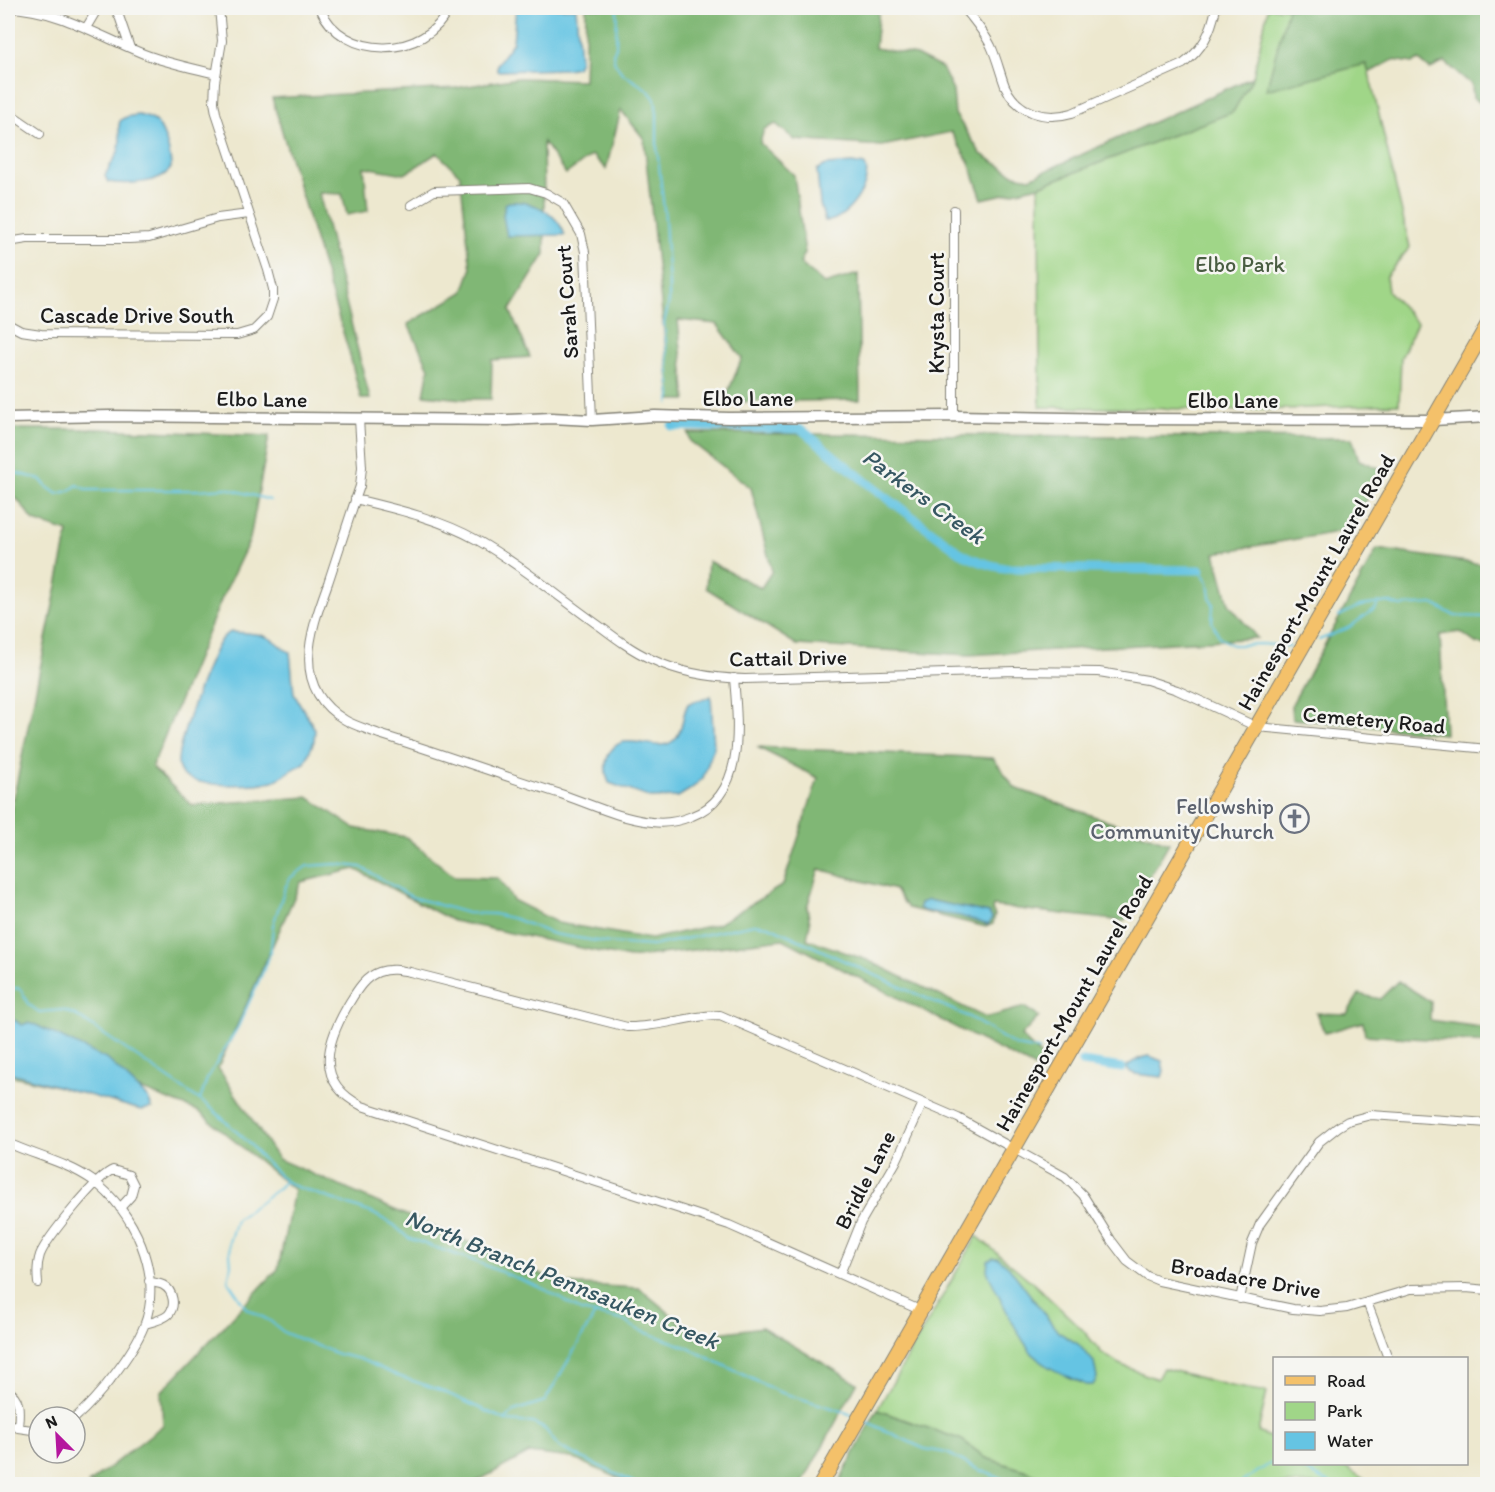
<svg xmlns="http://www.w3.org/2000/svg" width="1495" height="1492" viewBox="0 0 1495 1492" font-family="Itim,sans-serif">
<rect width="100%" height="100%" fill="#f6f6f2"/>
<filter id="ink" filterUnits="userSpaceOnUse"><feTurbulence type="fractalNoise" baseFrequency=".0167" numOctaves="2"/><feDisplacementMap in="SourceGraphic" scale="12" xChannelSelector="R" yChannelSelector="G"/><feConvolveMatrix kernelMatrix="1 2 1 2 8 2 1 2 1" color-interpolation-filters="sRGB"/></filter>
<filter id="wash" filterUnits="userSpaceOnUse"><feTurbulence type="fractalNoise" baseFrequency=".008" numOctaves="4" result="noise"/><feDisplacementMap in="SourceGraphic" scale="24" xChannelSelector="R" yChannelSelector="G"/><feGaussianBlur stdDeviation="1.35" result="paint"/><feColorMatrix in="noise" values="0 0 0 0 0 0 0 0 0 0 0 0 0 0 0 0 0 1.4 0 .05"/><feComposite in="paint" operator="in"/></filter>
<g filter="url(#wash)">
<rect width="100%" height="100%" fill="#ede8cf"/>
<path fill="#a0d688" stroke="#5e7952" stroke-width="1.5" d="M1268,8H1487L1453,42L1367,64L1410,247L1386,276L1388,291L1417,323L1401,358L1399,404L1263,410L1040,407L1039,186L1233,112L1253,77Z
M977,1236L1033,1283L1083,1330L1101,1352L1119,1364L1157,1379L1163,1368L1231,1386L1267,1392L1258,1432L1274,1439V1464H1335L1347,1468L1371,1484H1202L1175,1479L1166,1484H1051L1030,1472L986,1458L962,1440L877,1410Z"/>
<path fill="#80b774" stroke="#4e6a48" stroke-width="1.5" d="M586,8H879L875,48L916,55L942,68L953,91L955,114L981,154L1015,175L1030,178L1253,77L1233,112L1039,186L982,199L969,162L951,132L882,146L795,140L776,124L764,129L760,143L794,175L805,253L800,263L824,284L858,274L860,400L724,402L742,358L717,324L678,320L686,400H671L644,139L621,110L606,169L592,155L566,174L543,142L545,254L510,310L530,357L492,360L491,399H462L424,395L429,368L408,324L463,292L471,270L460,175L437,153L405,174L364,167L368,211L347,215L342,194L319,193L370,399H361L349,352L272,98L456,88L518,78L584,80Z
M1288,8H1487V107L1473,98L1472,85L1445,62L1430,69L1419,60L1413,63L1393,60L1369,73L1366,64L1266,90Z
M8,429H99L269,436L250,539L222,598L152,767L192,805L308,797L354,828L406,837L455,877L498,878L513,900L558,923L651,939L718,924L783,885L818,778L757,747L993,758L1015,788L1169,843L1124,921L993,906L992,910L995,915L993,924L986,927L908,908L895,890L819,869L807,907L810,923L807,939L867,960L986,1018L1024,1007L1039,1017L1021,1036L1044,1059L1039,1070L783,939L629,958L453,921L355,869L301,882L218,1068L278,1159L564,1284L639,1288L697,1336L762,1327L857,1383L802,1484H632L572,1458L529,1453L472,1484H88L163,1425L161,1392L278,1269L294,1190L198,1111L140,1089L152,1108L8,1075V825L68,532L34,521L17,499L8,496Z
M688,433L1352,438L1359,460L1384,470L1349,530L1215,553L1229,604L1257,638L969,655L797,645L706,588L708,561L761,588L772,571L751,488L690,441Z
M1377,549L1487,565V645L1477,644L1460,632L1440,635L1445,734L1292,719L1291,706Z
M1398,981L1431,1002L1430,1020L1487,1028V1043L1365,1035L1363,1022L1325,1033L1316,1013L1347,1014L1359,994L1380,999Z
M877,1410L962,1440L986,1458L1030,1472L1051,1484H838Z"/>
<path fill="#65c4e3" stroke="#407080" stroke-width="1.5" d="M516,8H576L580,60L577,67L567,69L497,71V64L513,42Z
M139,115C145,117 153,118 157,123C165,133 171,155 171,168C160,184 126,185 108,182L105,176C109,166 116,159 119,149C124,129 107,117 139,115Z
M852,163L865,165C874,183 845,223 825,221L820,204L817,170L826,165Z
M509,202C532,200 557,212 565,235L507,236L503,216L505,204Z
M231,632C245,633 261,632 274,641C280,645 282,649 290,652L294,694L315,729L314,741L305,763C293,767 285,777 273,781C254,786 198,788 183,775C179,771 178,767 178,762C178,741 208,660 220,641C223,636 226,634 231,632Z
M711,696L714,747L703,778L691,789L678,797L651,798L609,783C605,774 604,766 608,756C622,724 658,758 675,739C683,731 682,714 688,704C696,699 703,701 711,696Z
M928,900L989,913L992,918L988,925L960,916L924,911L919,908L920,903Z
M8,1016L22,1025L27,1023L36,1025L108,1060L148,1098L152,1108L141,1110L8,1072Z
M1149,1056L1162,1061L1164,1071L1162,1077L1135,1074L1128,1071L1127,1066C1134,1061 1140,1057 1149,1056Z
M993,1258H998L1009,1267L1058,1332L1078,1344L1094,1362L1097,1378L1093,1385H1086C1071,1377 1055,1372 1041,1362C1022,1348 1002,1300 990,1278L987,1270L988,1261Z"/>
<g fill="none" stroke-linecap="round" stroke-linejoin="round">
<path stroke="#65c4e3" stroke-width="2" d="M617,8L616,47L613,54L615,63L622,73L648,90L655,99L657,114V148L665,218L669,285V302L664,323L671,396L669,403
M8,471L40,479L46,486L57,494L69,491L77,485L88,490H197L226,488L270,500
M1200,570L1208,582L1210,597L1213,604L1212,622L1220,638L1232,645H1239L1260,644L1290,646
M1339,616L1360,606L1388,602L1400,606L1433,604L1455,616L1488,617
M1319,640L1348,628L1376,608L1378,603
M8,989L17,988L21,990L28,1004L39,1012L63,1010L77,1016L210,1107L251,1145L257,1153L285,1181L297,1187L372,1213L394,1225L408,1238L472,1260L546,1290L581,1311L622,1320L639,1330L684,1346L779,1392L842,1411L854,1416
M200,1100L207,1079L238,1027L267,963L271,949L273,925L285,888L290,878L307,866L336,864L361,867L412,897L467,913L494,914L515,919L553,934L609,943L652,946L754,924L769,926L905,989L969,1017L1016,1046L1039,1050
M285,1181L280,1187L236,1220L229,1242L231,1265L228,1281L246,1308L270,1321L285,1333L338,1354L360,1359L398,1376L440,1390L508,1421L533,1423L545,1429L559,1447L637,1484
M506,1419L514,1411L545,1401L595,1314
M865,1421L916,1445L925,1449L947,1453L979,1470L1016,1484
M1293,1464L1332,1484
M1239,1484L1274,1461"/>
<path stroke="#65c4e3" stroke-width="9" d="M672,426L801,429L871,486L961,553C975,561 988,565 1004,568L1200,570
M1082,1062L1122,1068"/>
</g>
</g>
<g filter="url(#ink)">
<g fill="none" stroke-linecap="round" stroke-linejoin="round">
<defs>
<path id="minor" d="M8,8C57,9 99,36 144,54C167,63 192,68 216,74
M114,8L119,16L130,48
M320,8C342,61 426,60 449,8
M964,8C974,20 984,32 991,46C997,59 1000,73 1005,86C1017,113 1045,121 1072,113L1183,64C1203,49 1211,32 1216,8
M86,28L98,8
M8,112L40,134
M411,205L434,191L529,188L546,193L563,203L581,234L585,252L592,420
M954,210V416
M8,242L27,239H129L149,238L218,218L249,214
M8,324L21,331L41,334L237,335L254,330L267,317L273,299V289L268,270L216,113L214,102L215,82L222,41L219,8
M359,419L362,467L360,486C349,518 339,550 328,583C311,630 289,687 345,720C355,726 367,729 379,734C440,753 500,775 561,794C590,804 621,819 652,822C666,824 680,821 692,816C746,795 738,725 734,678
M355,499C396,509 440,519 477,540C521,565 560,598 601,627C617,639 633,651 651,659C680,673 712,678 745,679L1014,671L1099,672L1147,680L1177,690L1257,727L1488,749
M8,1143C36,1156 66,1162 92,1180C134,1210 164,1275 144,1326C133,1354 98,1398 75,1418
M840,1274L861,1222L896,1162L923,1103
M38,1283C37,1274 37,1264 40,1255C46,1239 98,1175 113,1170L129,1175L134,1185L131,1196L120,1208
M1240,1299L1252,1243L1260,1224L1319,1142L1338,1127L1348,1121L1371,1115L1488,1123
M1367,1302L1388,1358
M922,1311L729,1225L362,1106C314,1082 326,1043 348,1005C356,992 364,977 379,972C389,968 400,970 410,972L627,1027C659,1028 689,1015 720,1015L958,1118L1065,1177L1083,1195L1111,1240L1127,1261L1147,1276L1159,1281L1293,1309L1320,1311L1347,1308L1411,1289L1466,1288L1488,1290
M145,1324C152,1322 162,1320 168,1315C176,1307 174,1291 163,1285C159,1283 153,1283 149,1281
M8,1391C22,1398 19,1414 18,1428
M8,1423L18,1428L39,1431"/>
<path id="tertiary" d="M8,418L110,416L508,420L551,418L592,420L655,416L729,418L954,416L1120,419L1433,420L1488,417"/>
<path id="primary" d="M821,1484L1488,324"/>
</defs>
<use href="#minor" stroke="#848276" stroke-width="10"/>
<use href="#tertiary" stroke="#848276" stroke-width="13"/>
<use href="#primary" stroke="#848276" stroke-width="16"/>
<use href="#minor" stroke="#fff" stroke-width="8"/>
<use href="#tertiary" stroke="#fff" stroke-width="10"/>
<use href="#primary" stroke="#f4c16a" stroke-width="14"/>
</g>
</g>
<defs>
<symbol id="church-ring" viewBox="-11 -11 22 22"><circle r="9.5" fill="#f6f6f2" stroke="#6b7280" stroke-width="1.5"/><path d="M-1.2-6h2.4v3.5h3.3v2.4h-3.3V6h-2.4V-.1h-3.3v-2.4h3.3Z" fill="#6b7280"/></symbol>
</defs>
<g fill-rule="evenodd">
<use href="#church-ring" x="1278" y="802" width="33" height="33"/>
</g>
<g text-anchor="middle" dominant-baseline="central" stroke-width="5" stroke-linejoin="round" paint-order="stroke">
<g font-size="22" fill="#4a5d42" stroke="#f6f6f2">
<text x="1240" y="264">Elbo Park</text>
</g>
<g font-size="22" fill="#1c1c1c" stroke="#f6f6f2">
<text transform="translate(567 302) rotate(-94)">Sarah Court</text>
<text transform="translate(936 313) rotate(-90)">Krysta Court</text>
<text x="137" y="315">Cascade Drive South</text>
<text x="748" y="398">Elbo Lane</text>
<text transform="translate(262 399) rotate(1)">Elbo Lane</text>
<text x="1233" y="400">Elbo Lane</text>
<text transform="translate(1316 582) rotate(-60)">Hainesport-Mount Laurel Road</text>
<text transform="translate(788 658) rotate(-1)">Cattail Drive</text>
<text transform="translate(1374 720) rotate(5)">Cemetery Road</text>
<text transform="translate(1074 1003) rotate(-60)">Hainesport-Mount Laurel Road</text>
<text transform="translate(865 1180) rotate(-63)">Bridle Lane</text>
<text transform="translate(1246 1278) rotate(10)">Broadacre Drive</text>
</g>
<g font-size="22" fill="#5b616d" stroke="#f6f6f2" text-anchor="end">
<text x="1274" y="806">Fellowship<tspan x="1274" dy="25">Community Church</tspan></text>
</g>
<g font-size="24" font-style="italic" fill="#365762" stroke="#f6f6f2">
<text transform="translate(924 496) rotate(36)">Parkers Creek</text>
<text transform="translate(562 1279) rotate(22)">North Branch Pennsauken Creek</text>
</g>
</g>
<rect width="1495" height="1492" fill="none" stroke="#f6f6f2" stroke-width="30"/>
<rect x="1273" y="1357" width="195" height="108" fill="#f6f6f2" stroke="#9f9f9c" stroke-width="1.5"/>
<rect x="1285" y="1376" width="30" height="9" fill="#f4c16a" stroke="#9f9f9c" stroke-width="1.5"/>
<text x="1327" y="1387" font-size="18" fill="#1c1c1c">Road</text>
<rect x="1285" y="1402" width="30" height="18" fill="#a0d688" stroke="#9f9f9c" stroke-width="1.5"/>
<text x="1327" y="1417" font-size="18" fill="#1c1c1c">Park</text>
<rect x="1285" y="1432" width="30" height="18" fill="#65c4e3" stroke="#9f9f9c" stroke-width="1.5"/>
<text x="1327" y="1447" font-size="18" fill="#1c1c1c">Water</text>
<g transform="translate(57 1435) rotate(336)"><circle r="28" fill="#f6f6f2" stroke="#9f9f9c" stroke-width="1.5"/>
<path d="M0-4.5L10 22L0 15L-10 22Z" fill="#b5179e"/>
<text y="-9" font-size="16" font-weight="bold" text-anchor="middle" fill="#1c1c1c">N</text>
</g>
</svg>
